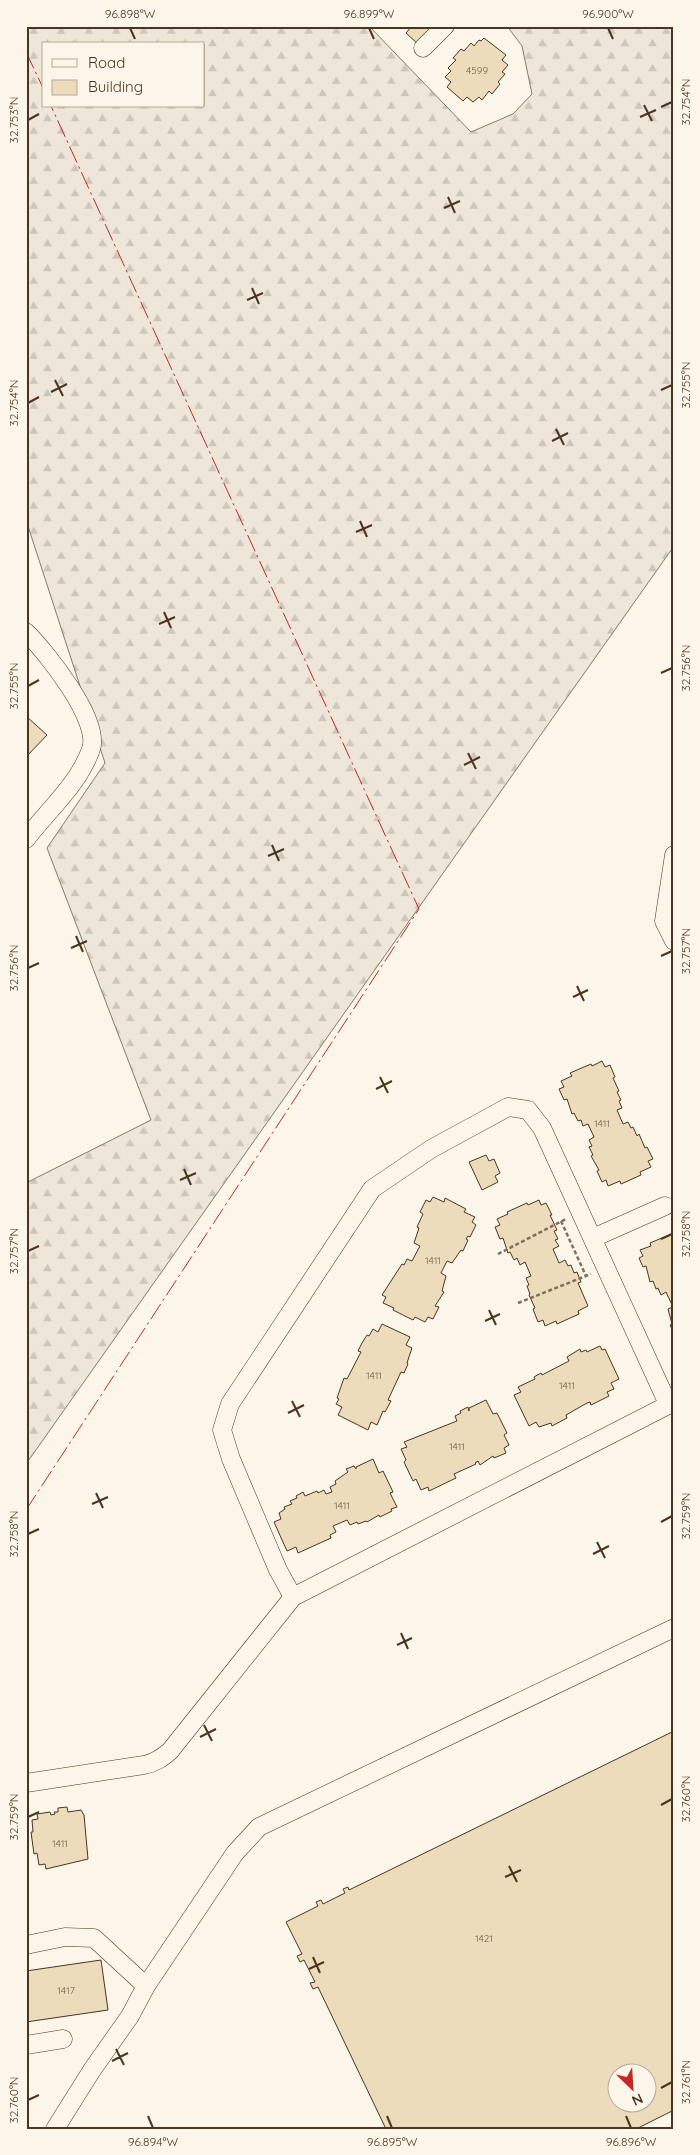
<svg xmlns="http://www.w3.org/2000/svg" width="700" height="2155" viewBox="0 0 700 2155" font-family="Quicksand,sans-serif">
<defs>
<pattern id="forest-firs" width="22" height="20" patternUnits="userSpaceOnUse" patternTransform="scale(1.25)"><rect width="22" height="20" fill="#ede6d9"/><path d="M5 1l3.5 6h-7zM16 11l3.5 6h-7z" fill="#cdc6ba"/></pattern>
</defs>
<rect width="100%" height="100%" fill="#fbf6e9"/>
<path fill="url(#forest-firs)" stroke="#887966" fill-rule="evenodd" d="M26,26H369L471,132L513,114L532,94L522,46L507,26H674V546L26,1464V1183L151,1120L47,848L105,763L26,520ZM44,44H204V106H44Z"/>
<path fill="#ecdcbc" stroke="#4a3520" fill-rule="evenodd" d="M412,26H437L419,45L406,33Z
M484,38L506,55L502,60L508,65L502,72L505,74L498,82L500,84L492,94L489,91L482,100L479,97L473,102L467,97L463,101L447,87L451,82L445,77L451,71L448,68L456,60L453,58L461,49L464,51L471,43L474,46L479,40L481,41Z
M26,716L47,735L26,757Z
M602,1061L605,1067L610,1065L615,1077L613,1078L619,1091L617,1092L621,1100L619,1101L622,1108L617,1110L623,1124L628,1122L631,1128L633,1127L637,1136L639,1134L645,1148L647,1147L653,1159L648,1161L651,1167L640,1172L641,1175L621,1184L620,1181L608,1186L606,1180L602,1182L597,1171L599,1170L591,1156L593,1155L589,1147L592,1146L589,1140L594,1137L588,1124L583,1126L581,1120L578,1121L574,1113L572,1114L567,1099L564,1100L559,1089L564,1087L561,1081L572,1076L570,1073L591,1064L592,1066Z
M486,1155L489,1161L494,1159L500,1173L495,1176L498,1182L482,1190L469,1162Z
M433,1197L444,1202L445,1198L466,1209L464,1212L475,1217L472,1222L476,1225L470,1237L468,1236L466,1239L468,1240L463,1251L461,1250L452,1263L447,1261L441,1273L446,1276L442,1291L444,1292L435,1306L439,1307L433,1319L428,1317L425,1322L415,1317L413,1320L393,1310L394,1308L383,1303L386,1297L382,1295L402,1264L404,1265L407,1259L412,1261L420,1246L414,1243L419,1228L417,1227L423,1214L420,1212L426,1200L430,1202Z
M539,1200L541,1205L546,1203L552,1215H550L557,1230L554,1231L558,1239L555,1240L559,1246L553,1249L559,1263L565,1260L568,1266L571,1265L574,1273L577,1272L581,1282L578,1283L588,1306L578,1311L579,1314L557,1324L556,1321L545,1326L543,1320L538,1322L533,1309L535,1308L529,1295L530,1294L527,1286L529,1285L526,1278L531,1276L525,1262L520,1265L517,1258L514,1260L510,1252L508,1253L503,1238L500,1239L495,1227L500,1225L497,1219L508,1214L507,1212L527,1203L528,1205Z
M674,1233V1334L670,1325L672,1324L668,1309L673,1307L666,1292L661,1295L658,1288L656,1289L653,1281L650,1282L646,1266L643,1267L639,1258L643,1256L640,1250L651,1246L650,1243Z
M382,1324L410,1337L406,1345L412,1348L407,1363L408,1364L404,1373L401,1372L388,1400L391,1401L385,1412L383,1411L377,1425L371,1422L368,1430L338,1415L342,1407L336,1404L339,1399L337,1398L344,1378L347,1379L361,1352L358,1351L362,1343L367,1335L369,1336L373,1329L378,1332Z
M600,1346L602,1350L605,1349L619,1379L611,1383L614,1389L607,1392L609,1396L591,1405L590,1402L587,1403L566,1415L567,1418L552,1426L551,1423L539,1427L536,1422L529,1426L514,1395L521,1392L518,1387L535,1379L534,1377L541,1373L542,1375L569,1361L567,1357L580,1349L581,1352L586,1350L587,1352Z
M486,1400L493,1414L497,1413L507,1433L504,1435L509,1445L504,1448L506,1453L494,1458L493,1456L480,1465L478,1461L475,1463L476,1464L454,1474L456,1478L429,1491L428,1487L421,1490L416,1479L413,1481L404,1462L406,1460L401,1449L407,1447L404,1442L457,1421L455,1416L461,1413L460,1411L468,1407L469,1411V1408Z
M373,1459L379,1473L383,1471L393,1492L390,1493L397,1507L391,1509L392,1511L380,1517L379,1515L367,1522L366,1521L358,1524L357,1522L350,1525L347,1520L333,1526L336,1532L330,1535L331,1538L298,1553L296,1547L287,1551L274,1522L281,1519L279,1513L285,1509L284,1507L292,1504L290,1501L297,1498L296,1496L303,1492L305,1496L317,1491L318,1493L324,1490L326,1494L332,1492L330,1487L336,1484L335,1481L348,1472L346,1469L354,1466L356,1469V1467Z
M674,1731V2110L636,2129H386L318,1987L313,1989L310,1983L315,1982L304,1960L300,1962L297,1956L302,1954L286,1922L318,1906L316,1902L321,1900L323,1904L345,1893L343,1889L348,1887L349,1890ZM618,2072H648V2102H618Z
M67,1807L68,1812L81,1810L84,1815L88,1859L46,1869L45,1864L39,1865L37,1853L34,1854L31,1832H33L32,1820L38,1819L37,1814L50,1812L51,1815L55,1814L54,1812H58V1808Z
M101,1960L108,2010L26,2022V1971Z"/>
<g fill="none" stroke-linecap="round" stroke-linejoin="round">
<defs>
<path id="minor" d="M423,48L445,26
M26,632C46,652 101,720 91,749C79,784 48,810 26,839
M674,855L664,921L674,941
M593,1238L665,1206
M293,1597L278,1570L231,1459L222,1430L230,1404L372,1189L431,1149L508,1107L528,1110L542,1128L668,1404
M26,1783L144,1765C155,1763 162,1758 170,1751L293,1597L674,1402
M26,1945L65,1937L94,1938L146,1986
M26,2045L63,2039
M55,2129L92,2070L130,2016L146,1986L235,1853L259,1827L674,1628"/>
</defs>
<use href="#minor" stroke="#4a3520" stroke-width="19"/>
<path stroke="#7f6f5c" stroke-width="2.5" stroke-dasharray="4 2.5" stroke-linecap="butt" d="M561,1221L586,1276
M498,1254L566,1219
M518,1303L591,1274"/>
<use href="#minor" stroke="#fbf6e9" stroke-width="18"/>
<path stroke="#c62828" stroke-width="1" stroke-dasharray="18 4 2.5 4" stroke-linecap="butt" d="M26,52L44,90
M26,1510L419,909L51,106"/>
</g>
<path fill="none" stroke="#4a3520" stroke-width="2" d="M130,28L135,39M369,28L374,39M608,28L613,39M644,105L652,121M661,107L672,102M640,117L656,110M28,120L39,114M448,197L455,213M444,208L460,201M252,288L259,304M247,300L263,293M55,380L63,396M661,390L672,385M51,392L67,384M28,403L39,397M556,429L564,445M552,441L568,433M360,521L367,537M356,532L372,525M164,612L171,628M159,624L175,617M661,673L672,668M28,686L39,680M468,753L476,769M464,765L480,757M272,845L279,861M268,856L284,849M76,936L83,952M71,948L87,941M661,956L672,951M28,968L39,963M577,986L584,1001M573,997L588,990M380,1077L388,1093M376,1089L392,1081M184,1169L191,1185M180,1180L196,1173M661,1239L672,1234M28,1251L39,1246M489,1310L496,1325M485,1321L500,1314M292,1401L300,1417M288,1413L304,1405M96,1493L103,1508M92,1504L108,1497M661,1522L672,1516M28,1534L39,1529M597,1542L605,1558M593,1554L609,1546M401,1633L408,1649M397,1645L412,1638M204,1725L212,1741M200,1737L216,1729M661,1805L672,1799M28,1817L39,1812M509,1866L517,1882M505,1877L521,1870M313,1957L320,1973M309,1969L324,1962M116,2049L124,2065M112,2061L128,2053M661,2088L672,2082M28,2100L39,2095M148,2116L153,2128M387,2116L392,2128M626,2116L631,2128"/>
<g text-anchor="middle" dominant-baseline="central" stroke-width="4" stroke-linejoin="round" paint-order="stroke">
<g font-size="10" fill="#725f47">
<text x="477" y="70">4599</text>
<text x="602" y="1123">1411</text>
<text x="433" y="1260">1411</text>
<text x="374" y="1375">1411</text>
<text x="567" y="1385">1411</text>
<text x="457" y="1446">1411</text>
<text x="342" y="1505">1411</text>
<text x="60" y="1843">1411</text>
<text x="484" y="1938">1421</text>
<text x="66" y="1990">1417</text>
</g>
</g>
<rect width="700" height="2155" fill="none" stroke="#fbf6e9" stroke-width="55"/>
<rect x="42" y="42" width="162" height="65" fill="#fbf6e9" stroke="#b4a999"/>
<rect x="52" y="59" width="25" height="8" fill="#fbf6e9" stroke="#b4a999"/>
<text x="88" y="68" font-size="15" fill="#4a3520">Road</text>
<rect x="52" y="80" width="25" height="15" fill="#ecdcbc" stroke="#b4a999"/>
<text x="88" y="92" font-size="15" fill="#4a3520">Building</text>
<g transform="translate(632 2088) rotate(155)"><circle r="24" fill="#fbf6e9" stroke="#b4a999"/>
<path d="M0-4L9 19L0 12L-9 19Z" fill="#c62828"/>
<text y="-8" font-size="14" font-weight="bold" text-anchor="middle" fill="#4a3520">N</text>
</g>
<rect x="28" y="28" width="644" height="2100" fill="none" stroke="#4a3520" stroke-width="2"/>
<g font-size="12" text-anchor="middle" fill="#4a3520">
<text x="130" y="18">96.898°W</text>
<text x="369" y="18">96.899°W</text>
<text x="608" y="18">96.900°W</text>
<text transform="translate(686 102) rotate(-90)" y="4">32.754°N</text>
<text transform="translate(14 120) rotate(-90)" y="4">32.753°N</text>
<text transform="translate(686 385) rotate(-90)" y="4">32.755°N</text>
<text transform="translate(14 403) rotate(-90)" y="4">32.754°N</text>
<text transform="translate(686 668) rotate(-90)" y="4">32.756°N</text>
<text transform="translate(14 686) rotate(-90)" y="4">32.755°N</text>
<text transform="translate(686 951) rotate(-90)" y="4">32.757°N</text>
<text transform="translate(14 968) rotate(-90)" y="4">32.756°N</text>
<text transform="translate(686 1234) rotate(-90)" y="4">32.758°N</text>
<text transform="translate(14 1251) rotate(-90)" y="4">32.757°N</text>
<text transform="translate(686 1516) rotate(-90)" y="4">32.759°N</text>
<text transform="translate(14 1534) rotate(-90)" y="4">32.758°N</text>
<text transform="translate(686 1799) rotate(-90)" y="4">32.760°N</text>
<text transform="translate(14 1817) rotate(-90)" y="4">32.759°N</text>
<text transform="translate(686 2082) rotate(-90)" y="4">32.761°N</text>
<text transform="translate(14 2100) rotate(-90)" y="4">32.760°N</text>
<text x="153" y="2146">96.894°W</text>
<text x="392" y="2146">96.895°W</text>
<text x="631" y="2146">96.896°W</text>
</g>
</svg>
